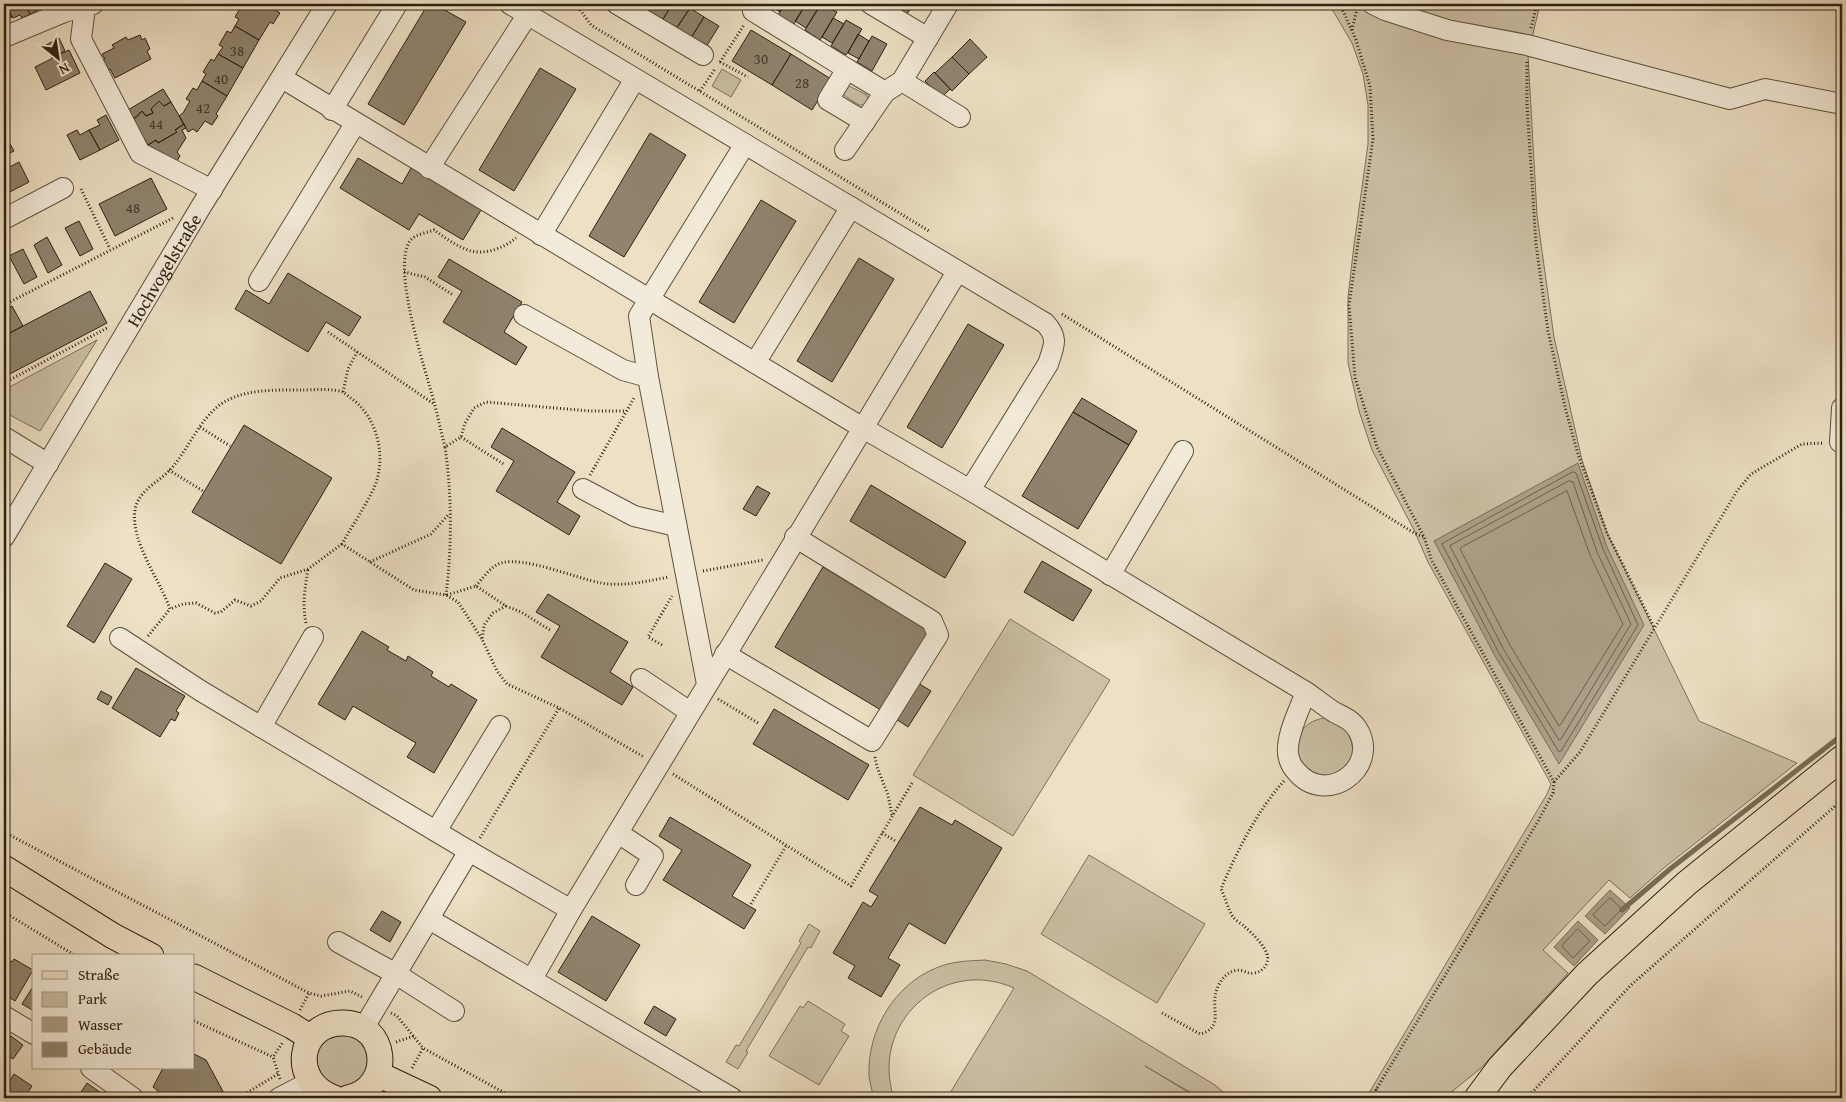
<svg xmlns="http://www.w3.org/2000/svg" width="1846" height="1102" viewBox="0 0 1846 1102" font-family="'Gentium Book Plus',serif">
<rect width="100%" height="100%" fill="#ede0c4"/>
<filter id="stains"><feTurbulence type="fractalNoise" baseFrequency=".004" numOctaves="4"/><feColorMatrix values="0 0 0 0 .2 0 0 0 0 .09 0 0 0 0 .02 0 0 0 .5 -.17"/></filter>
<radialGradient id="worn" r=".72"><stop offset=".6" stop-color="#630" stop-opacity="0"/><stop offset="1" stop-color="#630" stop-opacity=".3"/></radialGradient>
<path fill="#ccc0a6" stroke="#7c705c" d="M1329,4H1540L1528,55L1537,215L1554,337L1582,460L1607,533L1699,721L1797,763L1665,867L1630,898L1609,880L1543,950L1568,973L1481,1068L1444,1098H1366L1547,794L1551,784L1428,562L1414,530L1372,450L1359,411L1348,363V297L1354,245L1368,144V105L1363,74L1352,43Z
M722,69L741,80L731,97L712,86Z
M847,85L867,95L868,101L864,105H859L845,96L843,94Z
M97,340L40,431L4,412V390Z
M1010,619L1110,680L1013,836L913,775Z
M1324,718L1341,723L1356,743L1349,768L1327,780L1303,770L1295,746C1302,729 1305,722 1324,718Z
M1089,855L1205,924L1157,1003L1041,934Z
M809,924L820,931L811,948L808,947L746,1051L748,1052L738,1069L726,1062L736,1045L739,1046L801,943L799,941Z
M985,960L1006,964L1027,971L1215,1085L1230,1098H1200L1145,1066L1198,1098H947L1014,988C942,956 869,1024 894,1098H874C872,1091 870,1083 869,1076C867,1031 894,985 936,968C952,961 968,961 985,960Z
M808,1001L845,1024L841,1031L849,1036L819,1085L769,1056L800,1006L803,1008Z
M343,1031L366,1044L370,1063L362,1079L346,1087H336L328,1083L316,1069L315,1051L319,1043Z"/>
<path fill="#ab9f87" stroke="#786d58" d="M1578,463L1607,547L1644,625L1559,764L1495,656L1434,541Z
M1610,890L1630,908L1605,934L1585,916Z
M1578,921L1598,940L1574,966L1554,947Z"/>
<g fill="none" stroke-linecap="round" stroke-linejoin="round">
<path stroke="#6c604c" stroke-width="1" d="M1573,472L1576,473L1603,549L1638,625L1561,751L1559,752L1499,653L1442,544Z
M1569,481L1573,482L1597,552L1631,624L1561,739L1559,740L1504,650L1450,546Z
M1567,491L1590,555L1623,624L1561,724L1559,726L1511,647L1460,549L1462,547Z
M1610,898L1622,909L1605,926L1593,915Z
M1578,929L1590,941L1573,958L1562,946Z"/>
<path stroke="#786d58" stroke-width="5" d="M1622,910L1670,869L1842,735"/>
</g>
<path fill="#90846f" stroke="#2c2112" d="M4,4L12,17L4,21Z
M5,4H25L30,14L22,18L20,15L13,18Z
M25,4H42L36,7L38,10L30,14Z
M250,4L255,6L256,4H265L280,13L273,24L270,22L259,40L235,26L239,19L235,17L241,7L246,10Z
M428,4H434L466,22L404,125L368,104Z
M634,4H652L647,12Z
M652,4H672L662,21L647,12Z
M672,4H683L690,8L676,29L662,21Z
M770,4H785L780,12L769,5Z
M785,4H806L794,24L778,15Z
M806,4L817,10L806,28L795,21Z
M821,4L837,12L820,40L805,30Z
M892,4H913L907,14Z
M690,8L704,17L691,38L676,29Z
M704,17L719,26L706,47L691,38Z
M833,18L844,24L832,43L822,37Z
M846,20L862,29L846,55L831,46Z
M235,26L259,40L243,68L218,54L223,47L219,45L227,31L231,33Z
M751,30L791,54L772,85L732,61Z
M858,34L869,41L859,59L848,53Z
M140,35L142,40L145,38L150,49L147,51L151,59L115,78L110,69L107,71L102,60L105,59L102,54L114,48L112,45L126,37L128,40Z
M872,36L887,44L872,71L857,62Z
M59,38L65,51L52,58L46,45Z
M970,39L987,57L969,74L952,57Z
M69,50L80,73L46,90L35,67Z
M218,54L243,68L227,96L202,81L206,74L203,72L211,59L214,61Z
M791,54L831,79L812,110L772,85Z
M952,57L969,74L952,91L935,73Z
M540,68L576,89L514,191L479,170Z
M934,72L950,89L941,98L925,81Z
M202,81L227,96L216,114L218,116L212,125L205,121L197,132L193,129L188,132L179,116L183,113L190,101L186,99L193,88L197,90Z
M163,89L171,102L164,106L159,101L151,109L153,113L146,116L142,111L133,119L128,110Z
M159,101L164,106L171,102L184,124L175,130L177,132L158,143L156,140L148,145L142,135L137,137L128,122L137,117L142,111L146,116L153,113L151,109Z
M106,115L119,140L100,150L89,130L100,125L97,120Z
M184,124L186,128L182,130L186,138L177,152L180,156L174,166L152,152L148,145L156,140L158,143L177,132L175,130Z
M77,130L80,135L89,130L100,150L80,160L67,135Z
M4,133L14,151L4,156Z
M650,133L686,155L624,257L589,236Z
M358,158L402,184L411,168L481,210L463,240L419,214L409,230L340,188Z
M19,162L29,182L4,195V170Z
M151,178L167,209L115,236L99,204Z
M761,200L796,221L734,323L699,302Z
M79,221L93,249L80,256L65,228Z
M47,237L62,265L48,273L34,245Z
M23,249L37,277L24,284L9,256Z
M859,258L894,279L832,382L797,361Z
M449,259L522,302L504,332L527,347L516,365L443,322L462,291L438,277Z
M288,273L361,317L349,336L326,322L308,352L235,309L246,290L269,304Z
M90,291L107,323L4,377V336Z
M12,306L23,326L4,336V310Z
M968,324L1004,345L942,448L907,427Z
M1082,398L1137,431L1129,445L1073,412Z
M1073,412L1129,445L1078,529L1022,496Z
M244,425L332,478L281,564L192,512Z
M502,428L575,472L557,502L580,516L569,535L496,491L514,461L491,447Z
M871,485L966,542L945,578L850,521Z
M757,486L770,493L756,516L743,509Z
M1042,561L1092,590L1073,621L1024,592Z
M105,563L132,579L94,643L67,626Z
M823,567L929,631L881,710L775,647Z
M548,594L628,642L610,672L633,687L622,705L541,657L560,626L536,612Z
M362,631L389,647L387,650L406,661L408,656L433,672L431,676L449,687L451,684L477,700L434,773L407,757L416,743L353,706L345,720L318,704Z
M136,668L185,696L176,711L179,713L175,721L171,719L160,737L112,708Z
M918,683L931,691L908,727L896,719Z
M101,691L112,697L108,705L97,699Z
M774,709L869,765L848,800L753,744Z
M920,807L952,825L955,820L1002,848L945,944L909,923L888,958L900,965L881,997L848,978L855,966L833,953L863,902L871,907L878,896L869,891Z
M670,817L751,865L732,896L756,910L744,929L663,880L682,850L659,836Z
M382,911L401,922L390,942L370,930Z
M592,916L640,945L606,1001L558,972Z
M4,957L12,962L14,959L33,970L15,1001L4,994Z
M34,985V1011L22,1004Z
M654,1006L676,1019L666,1036L644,1023Z
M11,1036L23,1045L13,1059L4,1053V1047Z
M194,1054L206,1060L226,1097L224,1098H167L153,1087L163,1068H194Z
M14,1074L32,1086L24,1098H4V1090Z
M87,1083L101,1093L98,1098H77Z"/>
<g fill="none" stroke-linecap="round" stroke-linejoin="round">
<defs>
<g id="minor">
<path d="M510,4L1045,323C1059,338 1054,346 1048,364L970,490"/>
<path d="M617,4L703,55"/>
<path d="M871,4L928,38"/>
<path d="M1373,4L1385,10L1447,30L1527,45L1730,99L1765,89L1842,104"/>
<path d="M85,7L81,39L140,153L212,190"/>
<path d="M753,11L847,69"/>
<path d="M4,37L64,12L93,4"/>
<path d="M902,81L960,117"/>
<path d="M332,110L397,4"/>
<path d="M865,122L828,100L847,69L885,92"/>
<path d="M845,150L885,92L902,81L948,4"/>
<path d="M429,168L528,14"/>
<path d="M4,219L63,188"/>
<path d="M541,235L635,79"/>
<path d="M957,272L863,428L970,490L1306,692C1315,698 1324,706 1334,712C1344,717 1352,720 1358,730C1380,769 1325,807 1296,771C1290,765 1287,755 1288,747C1289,730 1300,708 1306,692"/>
<path d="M259,281L355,124"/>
<path d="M524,315L623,370L648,377"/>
<path d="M755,363L851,207"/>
<path d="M4,437L48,464"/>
<path d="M1840,442L1842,408"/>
<path d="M583,489L634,516L676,526"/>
<path id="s1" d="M4,537L202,205L327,4"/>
<path d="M1110,575L1183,451"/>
<path d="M120,638L201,691L469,851L571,910L863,428L282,78"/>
<path d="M725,654L872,741L938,635L932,621L795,537"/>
<path d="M641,679L690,712"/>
<path d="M707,684L648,377L639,316L745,144"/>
<path d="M261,727L313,637"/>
<path d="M436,831L500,726"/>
<path d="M618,833L653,856L636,885"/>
<path d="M429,919L732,1098"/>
<path d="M338,942L396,974L454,1011"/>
<path d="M532,979L571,910"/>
<path d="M4,1016L34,1034"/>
<path d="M363,1029L469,851"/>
<path d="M91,1068L133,1098"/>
<path d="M279,1098L310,1082"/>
</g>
<path id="major" d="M4,868L113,936L151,956
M194,977L292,1026L311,1038
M378,1074L429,1098
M334,1098C289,1082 298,1024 341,1023C388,1021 395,1088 348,1098
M1477,1098L1500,1067L1587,974L1687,883L1842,758"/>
</defs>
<use href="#minor" stroke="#5c513e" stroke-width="22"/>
<use href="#major" stroke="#2c2112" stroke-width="27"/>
<path stroke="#2c2112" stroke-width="3" stroke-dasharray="1 2.5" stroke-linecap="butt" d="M576,4L591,25L929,231
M1340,4L1356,40L1370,86L1373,139L1349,305L1355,378L1377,447L1424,537L1432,561L1554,782L1553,793L1537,823L1371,1098
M1531,28L1537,4
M1352,30L1357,9
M720,62L744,25
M720,62L748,77
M1527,62V105L1536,244L1548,331L1566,411L1578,454L1607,533L1654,627
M700,91L715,69
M81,189L110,249
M404,272L425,277L453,295
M4,305L173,218
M1062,314L1414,533L1424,537
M328,332L434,404
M4,383L107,328
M343,392L348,369L357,352
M200,427L230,446
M461,437L505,465
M445,447C441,432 438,417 434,402C426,371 391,268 410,241C415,234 426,233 434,230C444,237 456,246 468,250C484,256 504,248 516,238
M169,470L203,491
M590,475L634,398
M342,544L308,569L280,578L261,601L251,606L235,600L221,612L215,613L196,603L183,604L170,609C160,580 130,541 135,510C138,491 157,483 169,471C190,449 201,412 230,399C251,389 278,390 301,390C313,390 331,388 343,392C346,394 349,397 352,399C378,418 387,458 374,488C365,507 352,526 342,544L414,590L446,595L458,602L482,639
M370,562L431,534L449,514
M703,571L763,560
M476,586C482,579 491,566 501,563C524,556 575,578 601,583C624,587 647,581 669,577
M446,595C452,547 452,495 445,447L461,437L465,423L474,408L486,402L590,411H625
M447,595L476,586L506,606L521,612L550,630
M506,606L493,613L484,625L482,639L497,671L507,684L559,708L644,757
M306,623C302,604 305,588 308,569
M148,636L170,609
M662,645L648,637L672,596
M718,699L758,723
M875,757L877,767L888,795L892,815
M673,774L851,886L912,783
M1554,782L1580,752L1737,491L1751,474L1802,444L1824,443
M4,832L309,993L321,996L350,991L362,997
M882,833L897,842
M480,838L559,708
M751,904L786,846
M4,912L76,956
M300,1010L309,993
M391,1013L397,1016L423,1048L514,1098
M1162,1013L1200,1034C1224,1028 1211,1009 1216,992C1219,981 1229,967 1243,971C1247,972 1249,974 1254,973C1263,972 1270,963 1267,954C1263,944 1253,934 1245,927C1242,924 1236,921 1233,917C1228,909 1225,897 1221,889C1237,851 1257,811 1284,781
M194,1021L273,1057
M396,1042L414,1036
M412,1068L423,1048
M280,1079L273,1057L283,1042
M1376,1089L1381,1098
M238,1098L278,1074
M1527,1098L1630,986L1842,800"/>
<use href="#minor" stroke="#f3ebd9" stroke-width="20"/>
<use href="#major" stroke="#ede0c4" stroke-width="25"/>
</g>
<g text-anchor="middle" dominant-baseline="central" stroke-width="4.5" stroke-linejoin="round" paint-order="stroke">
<g font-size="15" fill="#453a29">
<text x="237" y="50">38</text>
<text x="761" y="58">30</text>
<text x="221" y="78">40</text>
<text x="802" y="82">28</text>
<text x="203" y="107">42</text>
<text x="156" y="123">44</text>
<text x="133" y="207">48</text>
</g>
<g font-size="18" fill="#2c2112" stroke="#f3ebd9">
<text stroke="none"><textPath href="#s1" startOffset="311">Hochvogelstraße</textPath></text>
</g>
</g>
<rect width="1846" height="1102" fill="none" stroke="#ede0c4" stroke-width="20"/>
<rect x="5" y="5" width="1836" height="1092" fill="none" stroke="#2c2112" stroke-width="2.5"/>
<rect x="10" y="10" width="1826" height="1082" fill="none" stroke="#2c2112"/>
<rect x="32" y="954" width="162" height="115" fill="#f3ebd9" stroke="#a39a89"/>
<rect x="42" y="971" width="25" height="8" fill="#ede0c4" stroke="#a39a89"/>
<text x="78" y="980" font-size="15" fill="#2c2112">Straße</text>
<rect x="42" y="992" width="25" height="15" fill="#ccc0a6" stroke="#a39a89"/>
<text x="78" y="1004" font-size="15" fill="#2c2112">Park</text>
<rect x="42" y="1017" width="25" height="15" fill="#ab9f87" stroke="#a39a89"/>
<text x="78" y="1030" font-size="15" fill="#2c2112">Wasser</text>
<rect x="42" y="1042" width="25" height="15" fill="#90846f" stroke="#a39a89"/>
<text x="78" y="1054" font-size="15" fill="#2c2112">Gebäude</text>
<g transform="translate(58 58) rotate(150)" stroke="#f3ebd9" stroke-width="4" paint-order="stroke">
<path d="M0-4L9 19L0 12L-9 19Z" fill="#2c2112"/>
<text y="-8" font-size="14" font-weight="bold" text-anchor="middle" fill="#2c2112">N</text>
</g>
<rect width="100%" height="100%" filter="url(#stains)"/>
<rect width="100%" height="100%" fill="url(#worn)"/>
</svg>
